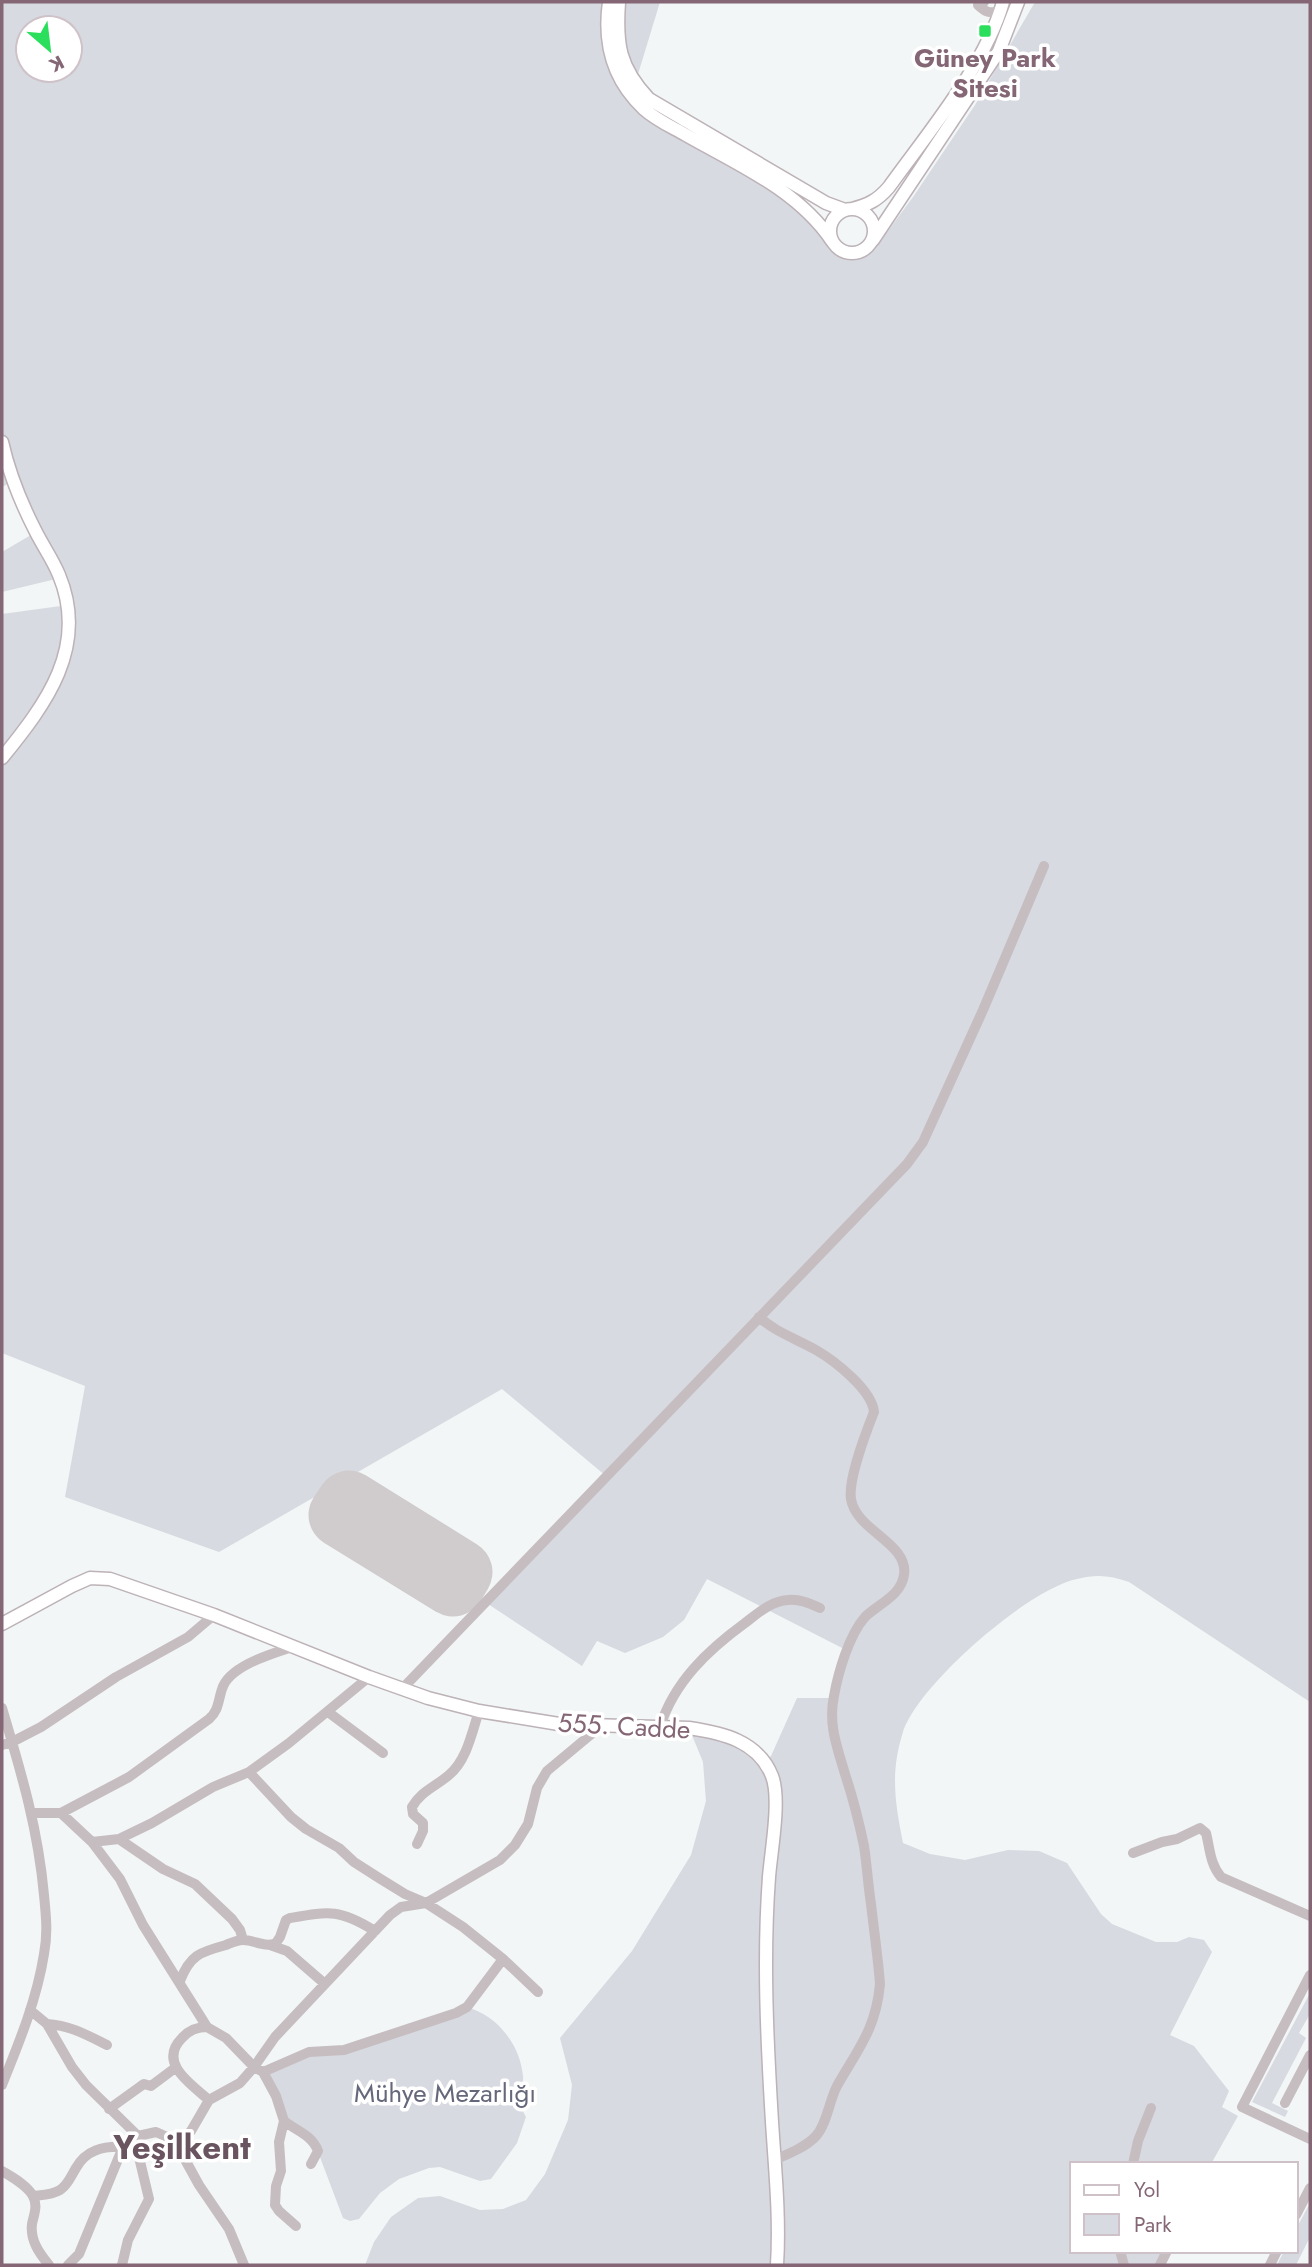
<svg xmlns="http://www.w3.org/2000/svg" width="1312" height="2267" viewBox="0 0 1312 2267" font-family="Jost,sans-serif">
<rect width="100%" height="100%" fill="#f3f6f6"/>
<path fill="#d7dae0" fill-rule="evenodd" d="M2,2H609L637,101C712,147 793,191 849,260L863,258L873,251L913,197L975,105L1035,2H1310V1702L1129,1582C1110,1575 1096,1574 1077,1579C1028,1589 918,1685 903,1732C890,1773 895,1802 903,1843L930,1854L965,1860L1008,1850L1039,1851L1067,1863L1101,1914L1112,1924L1156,1942H1177L1189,1937L1204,1940L1212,1952L1170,2035L1194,2046L1229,2091L1222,2107L1238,2116L1211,2164H1072V2251H1167L1160,2265H365L374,2242L391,2217L418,2198L440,2196L480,2210L503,2209L526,2200L545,2174L568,2120L572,2085L560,2038L632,1951L691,1855L706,1801L703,1762L689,1728L710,1731L764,1760L771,1756L797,1698H833L848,1651L707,1579L684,1620L663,1637L625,1653L597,1641L582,1666L485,1602L606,1476L502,1389L219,1552L65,1497L85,1386L2,1353V614L68,605L60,578L2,592V552L36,532L13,481L2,487ZM28,28H70V70H28Z
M619,2H660L635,84L627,70Z
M1310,1993V2014L1299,2033L1306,2038L1272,2103L1288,2111L1285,2117L1252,2102Z
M467,2007C498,2016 520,2045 523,2076C524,2082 521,2086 519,2092C517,2101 522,2109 526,2117L517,2143L491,2179L480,2181L440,2167L429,2168L399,2179L380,2193L359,2219L350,2221L343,2218L315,2144L294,2129L263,2072L309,2052H331Z
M1310,2203V2237L1296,2265H1277L1284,2251H1296V2229Z"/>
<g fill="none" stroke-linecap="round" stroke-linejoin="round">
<path stroke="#d0ccce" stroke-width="65" d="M349,1503L460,1572L453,1584L341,1515Z"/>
<defs>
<path id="secondary" d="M609,2C603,44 613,80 644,109C656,120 672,127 686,135C737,164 798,190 832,241
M619,2C616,44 619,67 649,99L826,203L845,210
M830 231a22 22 0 1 1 44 0a22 22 0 1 1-44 0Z
M852,209C868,205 878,200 889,187C927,134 986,64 1003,2
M873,240L999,51L1018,2
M2,442C9,473 21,503 36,532C43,546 53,560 59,575C89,647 46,704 2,758
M2,1624L72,1586L90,1578L110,1579L214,1615L369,1677L428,1698L479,1711L559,1724L689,1728C723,1733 758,1741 772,1776C781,1799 771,1851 769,1877C763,1958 767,2040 772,2122C775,2169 780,2217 777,2265"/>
</defs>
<use href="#secondary" stroke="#bcb2b7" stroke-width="15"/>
<path stroke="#c6bdc1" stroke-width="10" d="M984,2L978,5C985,12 990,14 1000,11
M759,1317C775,1332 797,1339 816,1350C835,1361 872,1390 874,1412C866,1432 848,1480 851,1499C856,1531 909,1543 904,1575C901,1596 878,1604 865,1617C849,1635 838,1673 834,1696C828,1724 837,1747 845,1774C853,1798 859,1822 864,1846C867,1865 868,1885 871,1904C874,1931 878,1957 880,1984C876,2029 858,2049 837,2086C829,2101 827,2124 816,2136C806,2147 788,2154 774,2160
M402,1689L907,1164L923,1142L983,1010L1044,866
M2,1708C21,1772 38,1828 44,1895C46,1915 48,1934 44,1954C37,1999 19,2043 2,2085
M328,1712L383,1753
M660,1727C674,1682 708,1650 745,1623C758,1613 771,1601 788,1600C800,1599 809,1603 820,1608
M2,1745L12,1742L41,1727L116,1677L188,1637L214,1615
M249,1772L291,1817L306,1829L339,1848L354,1862L379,1878L405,1894L426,1903L463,1927L503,1959L538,1992
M32,1813H61L129,1777L209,1719C219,1710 218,1701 222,1689C229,1666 271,1654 292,1647
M61,1813L92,1842L120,1879L143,1925L207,2027L226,2038L254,2067L263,2072L276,2096L284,2121C297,2131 312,2135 318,2151L311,2164
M119,1839L163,1869L195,1884L232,1919L240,1930L243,1940
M92,1842L119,1839L152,1823L213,1787L249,1772L289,1743L369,1677
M417,1844L423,1831V1823L413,1814L412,1807C421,1791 435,1787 449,1775C467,1760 472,1732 479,1711
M1133,1853L1162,1842L1177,1839L1200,1828L1206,1833C1210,1849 1210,1864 1221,1877L1310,1916
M270,1945L287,1951L325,1984
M1310,1975L1242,2107L1310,2139
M180,1981C190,1955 200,1952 226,1945C231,1943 237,1940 243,1940C255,1940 264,1948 276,1943L280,1937L286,1920L290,1918C330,1911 340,1909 375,1931
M30,2010L47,2024L72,2067L86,2085L138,2136L156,2132L165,2136L177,2145L199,2185L229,2229L244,2265
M47,2024C69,2025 87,2035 107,2045
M207,2027C197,2027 188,2031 182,2038C157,2063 192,2085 209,2100
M263,2072L309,2052L344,2050L456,2013L467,2007L503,1959
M1285,2103L1310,2055
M109,2109L141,2086L144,2084L151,2086L175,2068
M284,2121L279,2142L281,2171L276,2186L275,2205L279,2211L296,2226
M177,2145L191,2131L209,2100L240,2083L254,2067L275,2037L390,1915L401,1907L426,1903L500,1860L515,1845L528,1824L537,1788L547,1771L601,1726
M1133,2164L1138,2141L1151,2108
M2,2171C12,2177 27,2185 33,2196C38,2206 34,2214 32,2224C30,2240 39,2253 49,2265
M33,2196C41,2195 52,2195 60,2190C68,2185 71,2176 76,2168C86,2150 103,2146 123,2147
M1296,2215L1310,2188
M1120,2251L1124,2265
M68,2265L79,2254L123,2147L138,2136
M122,2265L128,2240L149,2199L138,2153L132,2140
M1160,2265L1167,2251
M1270,2265L1277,2251"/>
<use href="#secondary" stroke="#fff" stroke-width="12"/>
</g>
<rect fill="#2bdf5c" stroke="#fff" stroke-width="2.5" x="978" y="24" width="14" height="14" rx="3.5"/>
<g text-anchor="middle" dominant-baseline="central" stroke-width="7" stroke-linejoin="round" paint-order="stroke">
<g font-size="26" font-weight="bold" fill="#846675" stroke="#fff">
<text x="985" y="58">Güney Park<tspan x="985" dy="30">Sitesi</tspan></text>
</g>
<g font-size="26" fill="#846675" stroke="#fff">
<text transform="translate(624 1726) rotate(3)">555. Cadde</text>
</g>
<g font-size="26" fill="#65687b" stroke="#fff">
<text x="445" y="2093">Mühye Mezarlığı</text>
</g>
<g font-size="33" font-weight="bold" fill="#69545f" stroke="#fff">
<text x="182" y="2147">Yeşilkent</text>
</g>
</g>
<rect width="1312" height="2267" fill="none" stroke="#846675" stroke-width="7"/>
<rect x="1070" y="2162" width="228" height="91" fill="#ffffff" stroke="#cec2c8" stroke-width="2"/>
<rect x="1084" y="2185" width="35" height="10" fill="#ffffff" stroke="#cec2c8" stroke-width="2"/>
<text x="1134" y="2197" font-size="21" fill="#846675">Yol</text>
<rect x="1084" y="2214" width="35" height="21" fill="#d7dae0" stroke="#cec2c8" stroke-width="2"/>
<text x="1134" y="2232" font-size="21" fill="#846675">Park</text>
<g transform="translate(49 49) rotate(152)"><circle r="33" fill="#ffffff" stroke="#cec2c8" stroke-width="2"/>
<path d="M0-5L12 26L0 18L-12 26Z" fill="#2bdf5c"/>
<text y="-10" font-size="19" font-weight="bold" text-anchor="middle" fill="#846675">K</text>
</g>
</svg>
